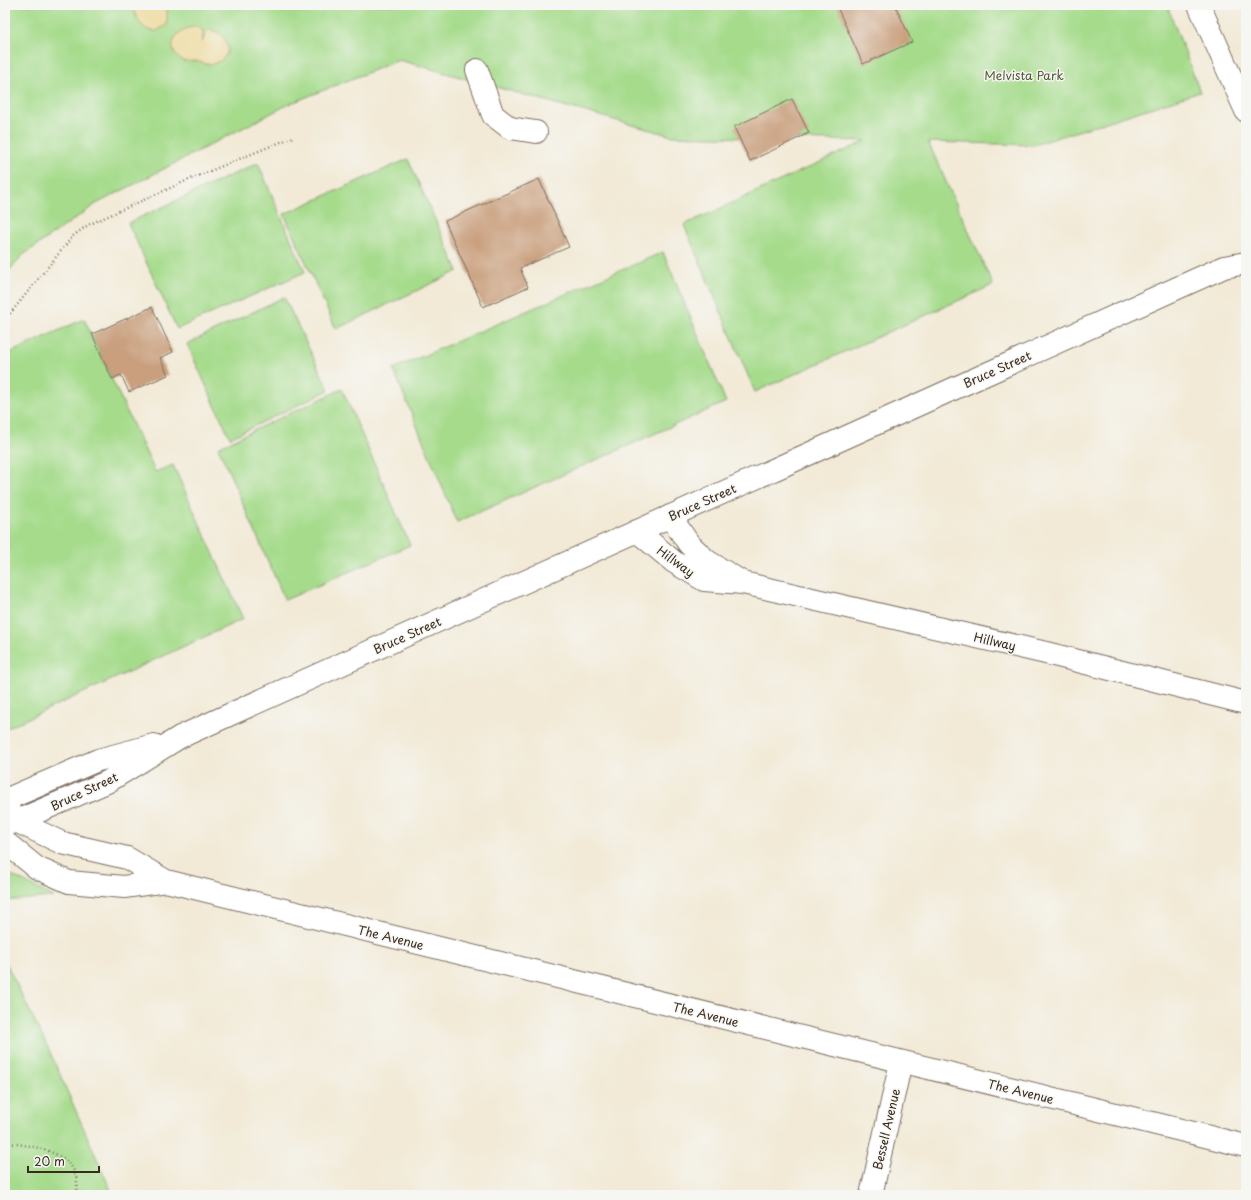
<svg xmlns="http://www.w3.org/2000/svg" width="1251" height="1200" viewBox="0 0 1251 1200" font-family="'Playpen Sans',sans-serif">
<rect width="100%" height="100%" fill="#f6f6f2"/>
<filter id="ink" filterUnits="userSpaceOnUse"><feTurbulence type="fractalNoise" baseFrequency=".025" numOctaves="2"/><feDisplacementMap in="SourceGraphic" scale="8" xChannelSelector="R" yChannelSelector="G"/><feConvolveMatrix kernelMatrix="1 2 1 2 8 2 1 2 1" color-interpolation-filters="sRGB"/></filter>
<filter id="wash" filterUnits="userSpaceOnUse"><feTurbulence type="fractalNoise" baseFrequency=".012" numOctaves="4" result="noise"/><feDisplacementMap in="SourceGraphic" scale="16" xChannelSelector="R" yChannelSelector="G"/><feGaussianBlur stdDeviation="0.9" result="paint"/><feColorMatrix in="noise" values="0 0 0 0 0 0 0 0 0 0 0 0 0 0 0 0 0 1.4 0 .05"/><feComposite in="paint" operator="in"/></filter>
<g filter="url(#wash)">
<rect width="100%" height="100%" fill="#f2ead7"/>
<path fill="#a5db8b" stroke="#708254" d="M5,5H1167L1200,92L1034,145L928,142L993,285L755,392L684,225L866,141L672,136L399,60L289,104L96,204L23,255L5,275Z
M408,159L458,271L336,329L284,214Z
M258,163L305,272L177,329L128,223Z
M663,252L726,402L457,522L393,369Z
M284,297L329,390L230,438L187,344Z
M84,319L155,472L173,465L243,619L5,729V355Z
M342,389L410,545L285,600L218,447Z
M5,872L54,897L5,901Z
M5,961L49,1050L113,1195H5Z"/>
<path fill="#eeda9e" stroke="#94825e" d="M133,5H167V25L156,31C142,32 135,17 133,5Z
M198,27L203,31L202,43L207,30C218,29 226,38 228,49C227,58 217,65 207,64C203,64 200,61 195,61C190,61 185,63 180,59C163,46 179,25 198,27Z"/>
<g id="blocks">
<path fill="#c99f7d" d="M842,5H895L912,42L863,64L837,7Z
M792,99L809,133L750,161L734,127Z
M539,179L569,247L520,268L528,287L483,307L445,221Z
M152,307L173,352L160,358L168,375L129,392L121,375L112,379L92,334Z"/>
</g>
</g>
<g filter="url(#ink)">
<use href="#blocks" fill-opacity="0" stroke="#7b6d5f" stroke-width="1"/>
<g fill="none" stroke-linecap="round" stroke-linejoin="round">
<defs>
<path id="minor" d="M1199,5L1246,111
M477,70L493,115L510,128L536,132
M670,516L689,544L707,561L740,581
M637,531L674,562L704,580L743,583L1046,653L1246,703
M5,800L98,760L154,745
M5,805L16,821L62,843L127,858L166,881L1246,1146
M5,826L107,782L180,737L1224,267L1246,263
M5,842L37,868L69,882L124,887L166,881
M871,1195L901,1062"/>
</defs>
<use href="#minor" stroke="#7b6d5f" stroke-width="24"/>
<path stroke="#7b6d5f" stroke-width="2.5" stroke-dasharray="1 3" stroke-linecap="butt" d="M5,320L73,236L88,225L188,180L293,137
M5,1143C25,1144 65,1150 74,1171C78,1179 77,1187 77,1195"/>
<use href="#minor" stroke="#fff" stroke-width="22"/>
</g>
</g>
<g text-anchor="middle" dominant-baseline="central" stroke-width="3" stroke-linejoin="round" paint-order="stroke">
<g font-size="12" fill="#565639" stroke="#f6f6f2">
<text x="1024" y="75">Melvista Park</text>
</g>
<g font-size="12" fill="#3b2a1e" stroke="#f6f6f2">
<text transform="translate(997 369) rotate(-24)">Bruce Street</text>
<text transform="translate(702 502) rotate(-24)">Bruce Street</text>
<text transform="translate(676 561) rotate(36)">Hillway</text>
<text transform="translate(407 635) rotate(-24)">Bruce Street</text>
<text transform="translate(995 641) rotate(13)">Hillway</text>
<text transform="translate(84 791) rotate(-25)">Bruce Street</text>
<text transform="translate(391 937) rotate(14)">The Avenue</text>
<text transform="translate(706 1014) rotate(14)">The Avenue</text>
<text transform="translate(1021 1091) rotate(14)">The Avenue</text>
<text transform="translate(886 1129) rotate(-77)">Bessell Avenue</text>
</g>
</g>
<rect width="1251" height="1200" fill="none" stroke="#f6f6f2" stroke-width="20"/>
<path d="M28 1166v6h71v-6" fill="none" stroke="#3b2a1e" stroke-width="2"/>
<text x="34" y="1166" font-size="12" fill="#3b2a1e" stroke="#f6f6f2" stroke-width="3" paint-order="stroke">20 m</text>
</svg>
